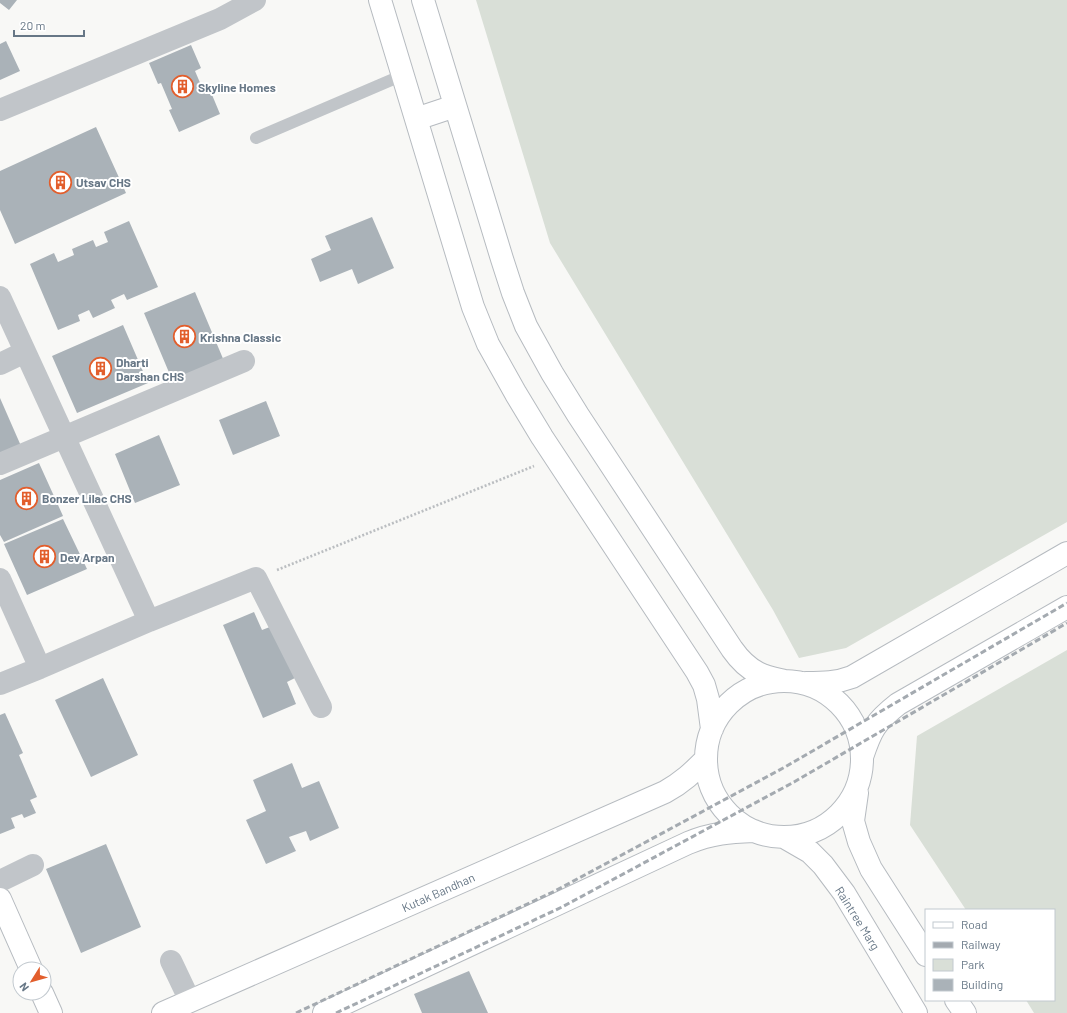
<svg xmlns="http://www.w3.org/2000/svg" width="1067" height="1013" viewBox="0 0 1067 1013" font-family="Barlow,sans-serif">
<rect width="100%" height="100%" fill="#f8f8f6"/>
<path fill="#d9dfd7" d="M476,0H1067V522L846,648L799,658L773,610L550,243Z
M1067,650V1013H1034L1026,1000H1054V910H966L910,825L917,736Z"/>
<path fill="#aab2b8" d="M0,0H17L9,10L0,3Z
M6,41L20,71L0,80V44Z
M191,45L201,68L195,71L204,92L210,90L220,114L179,132L169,110L172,109L161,83L158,84L149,63Z
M96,127L126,193L15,244L0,210V171Z
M372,217L394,268L358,284L352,269L320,282L311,259L331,250L325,236Z
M129,221L158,287L127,300L124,294L111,300L115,308L93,318L89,310L78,315L80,321L58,330L30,264L54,253L58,262L74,255L72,249L93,240L96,247L108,242L104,232Z
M195,292L224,361L173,382L144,313Z
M123,325L148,383L77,413L52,356Z
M0,398L21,446L0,455Z
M266,401L280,436L233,455L219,420Z
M159,435L180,485L135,503L115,454Z
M39,463L63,516L4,542L0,535V480Z
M63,519L87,569L27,595L4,544Z
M254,612L262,630L275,625L297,677L287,682L296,704L263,718L223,625Z
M103,678L138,755L91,777L55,700Z
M5,713L23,753L19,755L37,797L30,800L36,813L24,818L22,814L11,818L15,828L0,834V715Z
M292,763L302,788L319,781L339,828L310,841L306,831L289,837L296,851L266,864L246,820L266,811L253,780Z
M106,844L141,927L81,953L46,869Z
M469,971L488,1013H422L414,994Z"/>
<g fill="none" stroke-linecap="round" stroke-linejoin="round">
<defs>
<path id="secondary" d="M380,0L462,271L473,307L488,344L516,394L542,437L697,672L704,685L708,699L712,729
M423,0L502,259L513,293L526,326L552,373L578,415L732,649C739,659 748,668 758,673C766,677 776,679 784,681
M416,119L455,106
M706 759a78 78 0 1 1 156 0a78 78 0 1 1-156 0Z
M806,683C824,683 836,683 852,677L1067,553
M862,757C871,730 875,722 898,704L1067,607
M857,793L853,821L859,842L871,869L926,955
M784,837L810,852L823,865L844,893L916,1013
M0,899L31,969
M42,993L51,1013
M956,1000L965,1013
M163,1013L665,792C683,782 692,773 706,759
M324,1013L688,843C712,833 730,832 754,831"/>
</defs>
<use href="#secondary" stroke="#b6bbc0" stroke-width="24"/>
<path stroke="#bbbec1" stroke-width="2.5" stroke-dasharray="2 2" stroke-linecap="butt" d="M277,570L534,466"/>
<path stroke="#c1c5c9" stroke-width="12" d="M256,138L403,75"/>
<path stroke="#c1c5c9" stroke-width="22" d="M0,110L220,19L255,0
M0,297L149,621
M0,364L25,352
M0,464L244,361
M0,579L40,668
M0,684L40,668L149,621L256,578L321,707
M0,881L33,865
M171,961L190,1001"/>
<use href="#secondary" stroke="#fff" stroke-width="22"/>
<path stroke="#a4aab0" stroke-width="3" stroke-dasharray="6 3" stroke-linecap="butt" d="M296,1013L555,891L785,767L1067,603
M336,1013L562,907L794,782L1067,623"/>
</g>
<defs>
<symbol id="building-ring" viewBox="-11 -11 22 22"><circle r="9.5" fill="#fff" stroke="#e25e2c" stroke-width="1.5"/><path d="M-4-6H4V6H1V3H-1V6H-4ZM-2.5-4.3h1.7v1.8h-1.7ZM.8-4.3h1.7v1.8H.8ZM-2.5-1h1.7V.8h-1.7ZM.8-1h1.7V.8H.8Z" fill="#e25e2c"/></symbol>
</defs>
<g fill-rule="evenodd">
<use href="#building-ring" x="170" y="74" width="25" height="25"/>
<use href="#building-ring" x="48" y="170" width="25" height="25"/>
<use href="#building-ring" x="172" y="324" width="25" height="25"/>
<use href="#building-ring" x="88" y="356" width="25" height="25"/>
<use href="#building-ring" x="14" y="486" width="25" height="25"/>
<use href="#building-ring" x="32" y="544" width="25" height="25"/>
</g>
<g text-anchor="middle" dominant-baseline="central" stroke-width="4" stroke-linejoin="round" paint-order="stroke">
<g font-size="12" font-weight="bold" fill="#677786" stroke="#fff" text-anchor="start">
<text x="198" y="87">Skyline Homes</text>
<text x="76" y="182">Utsav CHS</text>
<text x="200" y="337">Krishna Classic</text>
<text x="116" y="362">Dharti<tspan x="116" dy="14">Darshan CHS</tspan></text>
<text x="42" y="498">Bonzer Lilac CHS</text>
<text x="60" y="557">Dev Arpan</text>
</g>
<g font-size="12" fill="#677786" stroke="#fff">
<text transform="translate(438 892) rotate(-24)">Kutak Bandhan</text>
<text transform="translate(858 918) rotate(58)">Raintree Marg</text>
</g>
</g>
<rect x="925" y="909" width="130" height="92" fill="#ffffff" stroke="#c2c9cf"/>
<rect x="933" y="922" width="20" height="6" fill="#ffffff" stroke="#c2c9cf"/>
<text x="961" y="929" font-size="12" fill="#677786">Road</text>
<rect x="933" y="942" width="20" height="6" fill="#a4aab0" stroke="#c2c9cf"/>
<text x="961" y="949" font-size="12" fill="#677786">Railway</text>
<rect x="933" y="959" width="20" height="12" fill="#d9dfd7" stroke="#c2c9cf"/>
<text x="961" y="969" font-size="12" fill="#677786">Park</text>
<rect x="933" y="979" width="20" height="12" fill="#aab2b8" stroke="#c2c9cf"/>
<text x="961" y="989" font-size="12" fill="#677786">Building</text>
<g transform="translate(32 981) rotate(233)"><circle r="19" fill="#ffffff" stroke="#c2c9cf"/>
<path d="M0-3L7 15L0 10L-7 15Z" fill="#e25e2c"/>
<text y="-6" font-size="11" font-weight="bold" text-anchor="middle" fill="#677786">N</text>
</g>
<path d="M14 30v6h70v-6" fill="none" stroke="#677786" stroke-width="2"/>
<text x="20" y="30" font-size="12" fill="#677786" stroke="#ffffff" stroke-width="3" paint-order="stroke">20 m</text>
</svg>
